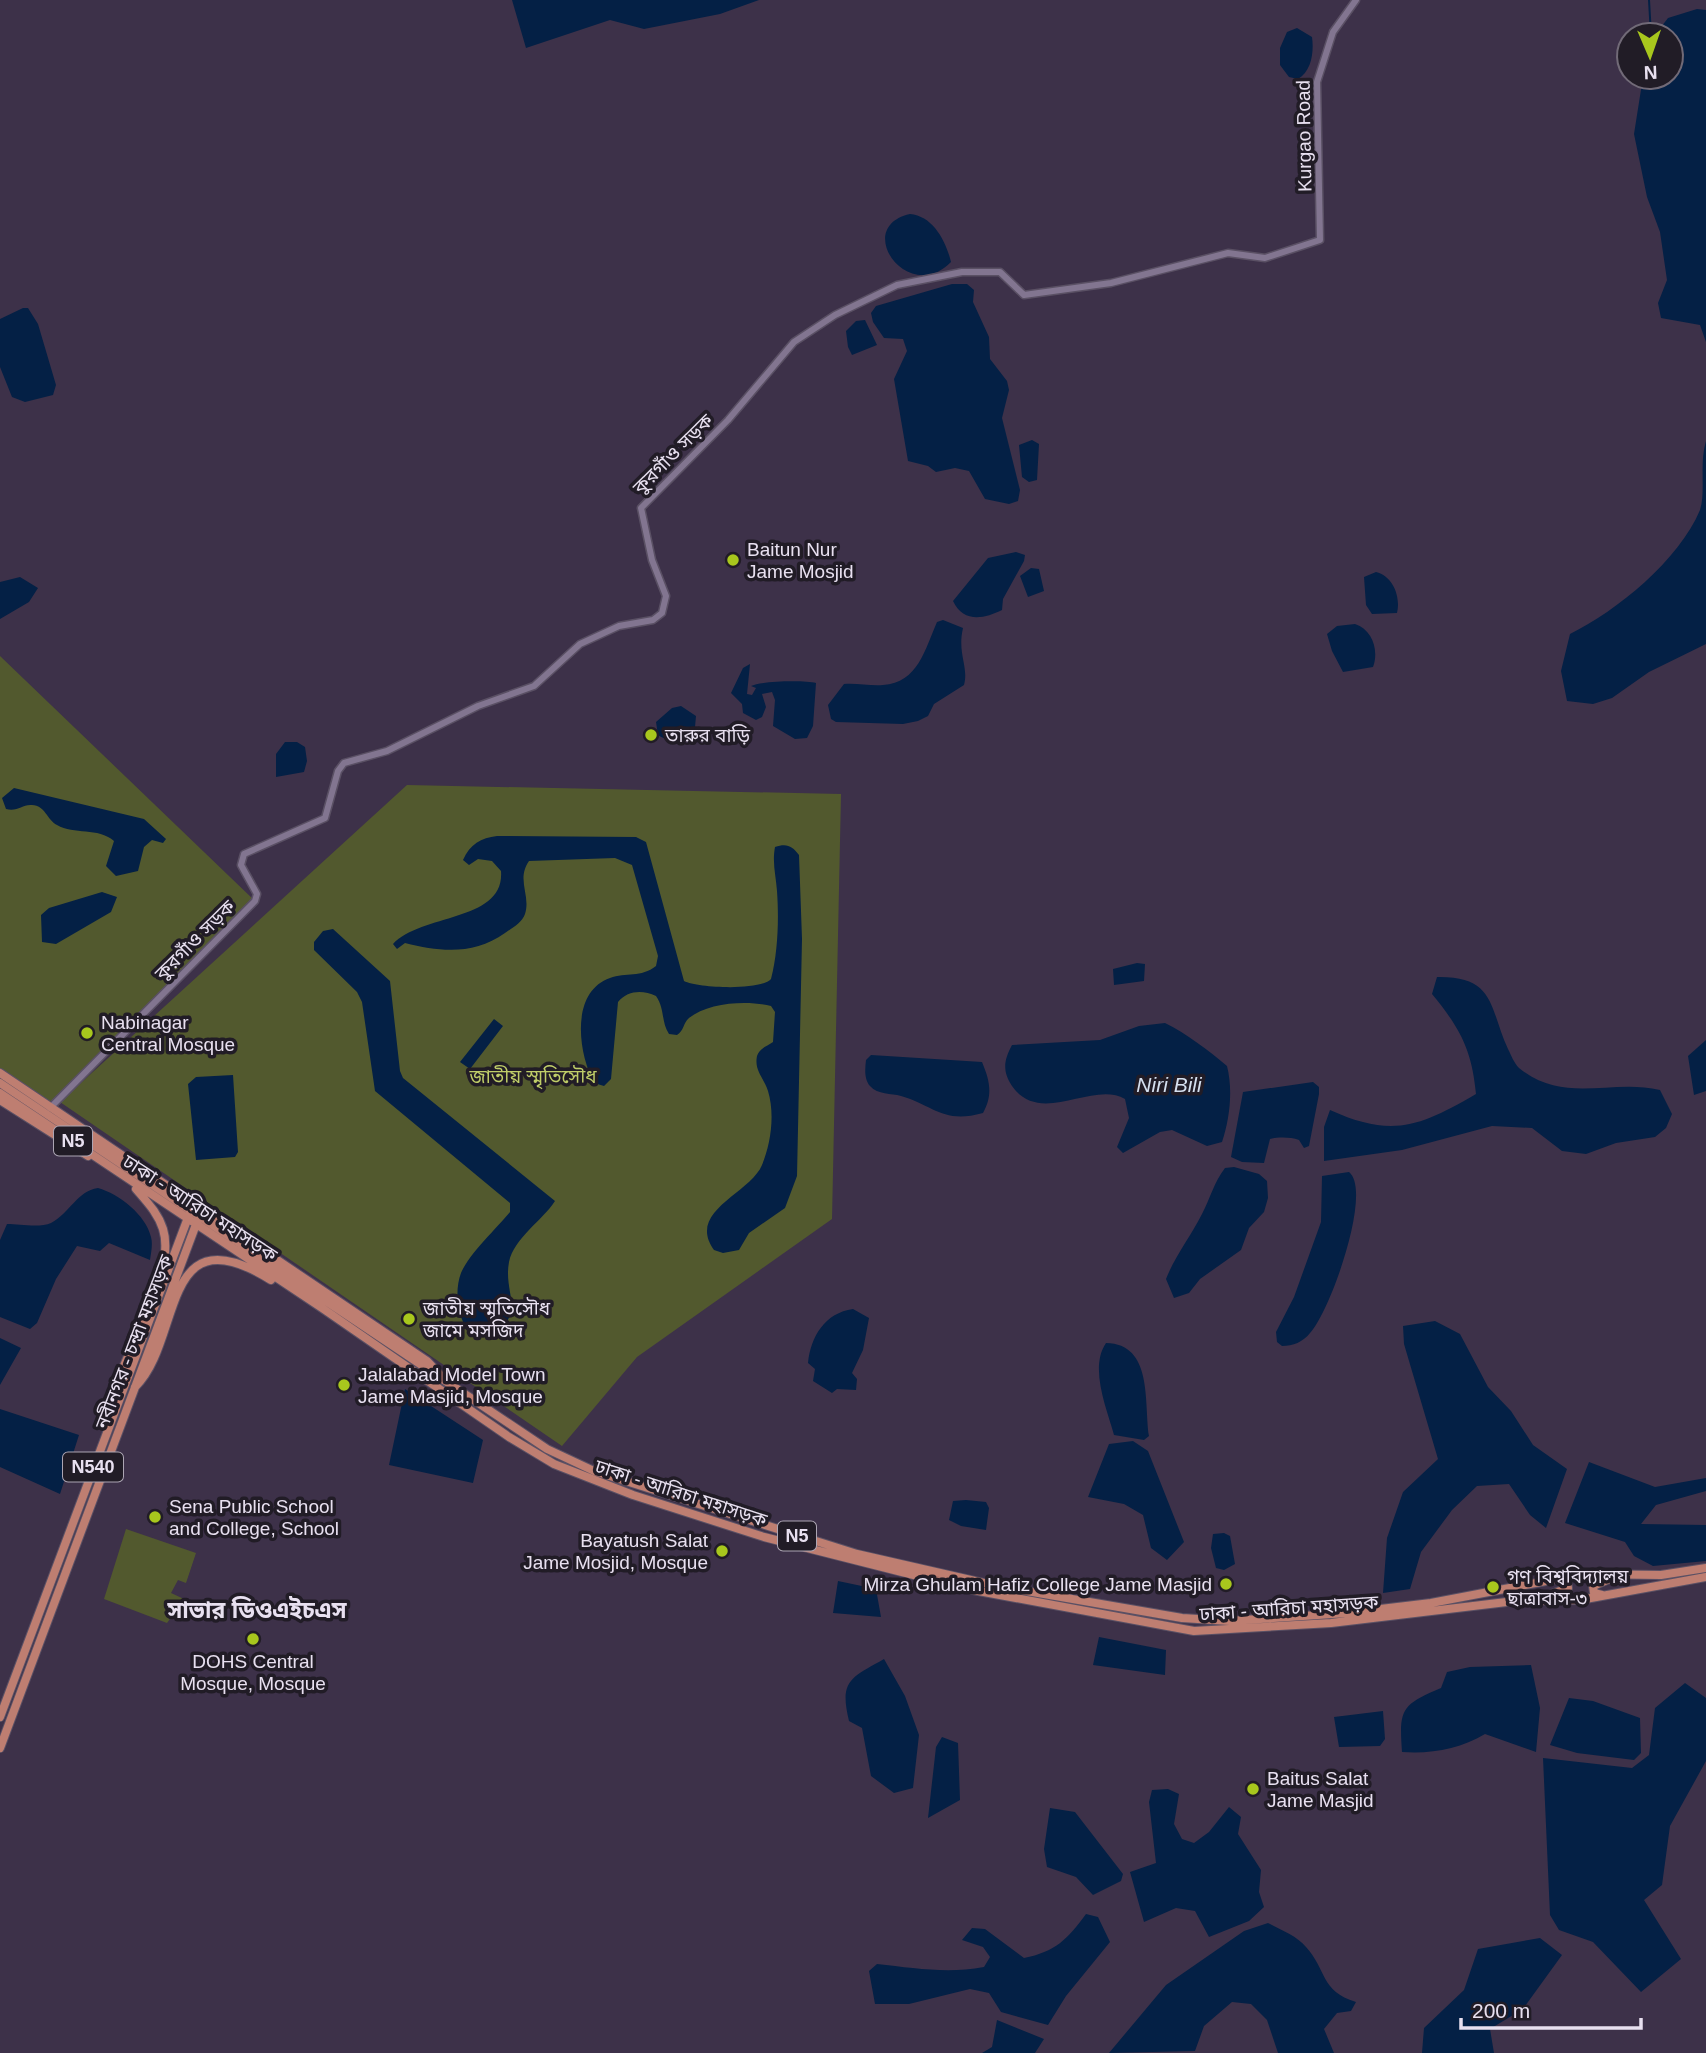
<svg xmlns="http://www.w3.org/2000/svg" width="1706" height="2053" viewBox="0 0 1706 2053" font-family="Arial,'Noto Sans Bengali',sans-serif">
<rect width="100%" height="100%" fill="#3d3149"/>
<path fill="#52592e" d="M0,656L255,901L50,1108L0,1070Z
M407,785L841,794L832,1219L637,1357L562,1446L60,1102Z
M126,1529L196,1553L186,1583L178,1580L171,1593L184,1599L167,1623L104,1599Z"/>
<path fill="#042045" d="M512,0H759L720,14L644,29L610,20L526,48Z
M1697,9L1706,10V342L1700,325L1661,318L1658,303L1667,280L1660,232L1647,197L1634,134L1643,77H1671V35H1655L1668,18Z
M1297,28L1312,37C1314,51 1312,71 1298,79L1289,77L1280,65V48L1287,32Z
M910,214C933,216 946,241 951,262C908,306 852,227 910,214Z
M952,284H967L974,290L973,302L989,337L990,359L1007,381L1009,390L1002,418L1020,490L1018,501L1009,504L985,499L969,471L955,468L936,472L928,466L908,461L894,379L907,351L903,339L884,338L873,322L871,313L876,306Z
M23,308H28L38,324L56,385L53,395L25,402L12,397L0,367V319Z
M865,320L877,345L852,355L848,347L846,331L856,321Z
M1032,440L1039,444L1037,480L1029,482L1022,477L1019,445Z
M1706,441V644L1649,672L1612,698L1593,704L1567,701L1561,671L1570,634C1617,611 1679,560 1700,510C1706,492 1699,463 1706,441Z
M1016,552L1025,555L1024,561L1003,599L1002,610C984,619 963,623 953,601L988,558Z
M1031,568L1039,569L1044,591L1028,597L1020,576Z
M1376,572C1393,576 1401,597 1397,613L1372,614L1366,605L1364,577Z
M20,577L38,588L29,602L0,619V582Z
M943,620L963,628C957,654 969,666 964,685L934,704L928,716L918,721L903,724L836,722L831,719L828,705L844,684C857,683 870,686 883,685C918,683 925,649 937,622Z
M1355,624C1373,630 1379,651 1373,667L1343,672L1332,651L1327,634L1337,626Z
M750,664L747,694L752,695L756,688L751,686C761,681 804,680 816,683L813,726L807,738L795,739L773,726L775,700L772,692L762,694L766,707L762,717L756,720L743,713L742,704L731,693L743,668Z
M681,706L696,716L695,727C682,734 671,745 658,735L656,722L672,708Z
M285,742H297L305,747L307,761L304,772L276,777V754Z
M14,788L144,819L166,839L163,843L152,840L144,847L138,871L116,876L106,866L114,841C98,827 74,835 57,825C47,820 45,805 32,805C22,804 18,812 6,809L2,798Z
M497,836L636,837L646,842L684,981C698,988 760,991 771,979C778,952 779,919 777,891C776,876 772,863 775,847C787,843 792,846 799,855L802,939L797,1176L785,1208L749,1233L739,1250L723,1253L714,1250C686,1211 750,1194 762,1165C771,1143 775,1114 768,1091C764,1078 754,1071 757,1056C759,1049 767,1046 773,1042L775,1012L771,1006C749,1000 708,1002 689,1018C683,1023 684,1031 677,1035L669,1034C661,1022 665,1009 656,996C643,990 628,990 618,1002L611,1079L604,1086L594,1083C578,1053 570,992 610,978C626,972 641,978 656,966L658,956L632,865L615,858L529,861C516,880 531,895 525,914C522,923 512,928 505,933C474,955 441,952 405,943L397,949L393,944C422,913 505,922 501,871L492,861L478,859L469,865L463,860C470,844 481,838 497,836Z
M102,892L117,897L111,912L56,944L42,942L41,915L49,908Z
M333,929L390,981L400,1071L403,1078L555,1201C542,1221 514,1238 509,1262C503,1295 527,1310 492,1337L473,1335C457,1322 454,1291 461,1273C469,1254 497,1228 510,1212V1203L375,1091L362,1002L357,992L314,950V942L323,931Z
M1137,963L1145,964L1144,981L1114,985L1113,969Z
M1437,977C1496,976 1489,1008 1508,1049C1511,1055 1514,1063 1519,1068C1565,1105 1611,1078 1660,1090L1672,1114L1666,1128L1655,1137L1616,1143L1586,1154L1562,1151L1532,1128L1492,1126L1402,1150L1324,1161V1127L1330,1110C1392,1138 1419,1127 1476,1094C1472,1050 1460,1028 1432,994Z
M494,1019L503,1026L470,1069L460,1062Z
M1165,1023C1187,1034 1208,1050 1227,1066C1233,1090 1230,1118 1222,1142L1207,1146L1172,1130L1160,1132L1123,1153L1117,1147L1129,1118L1125,1099C1093,1080 1040,1127 1012,1086C1002,1071 1004,1060 1012,1045L1100,1040L1139,1026Z
M1706,1040V1091L1694,1095L1688,1056Z
M871,1055L982,1062C990,1081 993,1095 983,1113C943,1124 935,1106 901,1096C891,1093 878,1095 870,1086C864,1079 865,1069 866,1060Z
M233,1075L238,1152L235,1157L196,1160L188,1084L196,1077Z
M1313,1082L1319,1087V1094L1309,1146L1304,1148L1299,1140C1290,1137 1279,1137 1270,1139L1264,1163L1242,1162L1231,1157L1243,1092Z
M1234,1167L1259,1174L1267,1181L1268,1198L1264,1212L1249,1228L1241,1250L1200,1279L1189,1293L1174,1298L1166,1279C1175,1256 1191,1236 1202,1214C1210,1199 1214,1182 1225,1168Z
M1349,1172C1373,1191 1330,1312 1310,1333C1303,1342 1293,1346 1282,1346L1277,1342L1276,1332L1294,1297L1321,1222L1322,1176Z
M98,1188C119,1194 146,1215 151,1237C153,1244 151,1253 150,1260L109,1243L100,1251L77,1246L56,1279L37,1323L30,1329L0,1317V1240L7,1224C19,1224 40,1228 51,1223C70,1213 77,1191 98,1188Z
M853,1309L869,1318L863,1350L852,1373L857,1379L856,1390L837,1389L832,1393L813,1381L815,1369L808,1363C811,1336 825,1313 853,1309Z
M1435,1321L1460,1334L1488,1387L1511,1411L1533,1445L1567,1469L1546,1528L1530,1515L1509,1484L1477,1486L1452,1510L1421,1552L1410,1589L1383,1593L1387,1538L1403,1492L1438,1459L1404,1344L1403,1326Z
M0,1338L21,1348L0,1385Z
M1106,1343C1153,1344 1144,1401 1149,1436L1144,1440L1114,1435C1107,1409 1089,1368 1106,1343Z
M405,1389L483,1440L473,1483L389,1465Z
M0,1409L79,1435L60,1494L0,1467Z
M1133,1441L1148,1451L1184,1542L1167,1560L1151,1548L1143,1515L1124,1504L1088,1497L1109,1444Z
M1589,1462L1655,1487L1706,1478V1491L1656,1505L1641,1524L1706,1525V1561L1653,1566L1634,1556L1625,1542L1565,1523Z
M966,1500L986,1502L989,1508L986,1530L961,1526L949,1520L953,1501Z
M1224,1533L1230,1536L1235,1564L1224,1570L1216,1568L1211,1548L1213,1534Z
M838,1581L876,1589L881,1617L833,1613Z
M1099,1637L1166,1650L1165,1675L1093,1665Z
M884,1659L905,1696L919,1735L913,1788L894,1793L871,1776L862,1728L849,1721C839,1680 851,1678 884,1659Z
M1531,1665L1540,1708L1536,1752L1485,1734C1460,1749 1432,1754 1402,1752C1399,1709 1401,1705 1441,1688L1447,1672L1470,1667Z
M1685,1683L1706,1698V1761L1670,1826L1662,1885L1644,1900L1681,1959L1641,1992L1593,1942L1559,1930L1550,1915L1543,1758L1632,1768L1649,1755L1655,1708Z
M1569,1698L1593,1701L1640,1718L1641,1753L1634,1760L1577,1753L1550,1745Z
M1383,1711L1385,1739L1380,1746L1339,1747L1334,1717Z
M942,1737L958,1743L960,1800L928,1818L936,1747Z
M1168,1789L1179,1794L1174,1824L1182,1839L1194,1843L1209,1832L1229,1807L1241,1817L1238,1834L1261,1870L1259,1892L1264,1907L1249,1921L1209,1937L1195,1911L1176,1908L1144,1922L1130,1872L1156,1863L1149,1802L1152,1790Z
M1050,1808L1075,1812L1123,1874L1121,1881L1093,1895L1076,1877L1047,1867L1044,1849Z
M1086,1914L1098,1917L1110,1942L1066,1996L1048,2025L1001,2012L989,1993L970,1989L909,2004H875L869,1971L877,1964C914,1968 947,1974 984,1967L990,1957L983,1947L962,1940L972,1928L985,1929L1024,1958C1055,1952 1068,1939 1086,1914Z
M1268,1923C1281,1930 1297,1936 1306,1947C1327,1970 1320,1991 1356,2002L1351,2011L1337,2013L1324,2029L1334,2053H1278L1267,2020L1251,2004L1232,2002L1204,2026L1195,2051L1109,2053L1166,1985L1244,1931Z
M1540,1938L1562,1955L1523,2009L1490,2029L1494,2053H1422L1424,2028L1464,1990L1478,1949Z
M997,2020L1044,2039L1035,2053H982L992,2047Z"/>
<g fill="none" stroke-linecap="round" stroke-linejoin="round">
<path stroke="#042045" stroke-width="2" d="M1649,0L1651,35"/>
<defs>
<path id="tertiary" d="M50,1108L255,901L257,894L241,865L244,854L325,818L338,771L344,763L387,751L478,706L534,686L580,644L619,626L653,620L662,613L666,596L652,560L641,508L728,420L794,342L835,315L897,285L962,272H1000L1024,295L1111,283L1228,253L1265,258L1320,240L1317,82L1333,32L1356,0"/>
<path id="trunk" d="M0,1073L427,1361L446,1381
M0,1083L547,1449L594,1471L857,1554L997,1586L1182,1618L1230,1621L1347,1613L1431,1603L1583,1574L1661,1575L1706,1568
M0,1093L322,1308L509,1437L554,1464L633,1495L764,1537L973,1590L1194,1631L1331,1623L1515,1601L1580,1600L1706,1577
M0,1100L88,1156
M123,1380V1368C138,1332 175,1267 163,1229C158,1213 147,1202 136,1189
M135,1387C183,1341 159,1210 271,1280
M1602,1595L1594,1593L1593,1586L1616,1576
M1544,1597L1568,1588L1567,1581L1559,1577
M0,1717L189,1215
M0,1748L198,1219"/>
</defs>
<use href="#tertiary" stroke="#5a5064" stroke-width="9"/>
<use href="#trunk" stroke="#5a5064" stroke-width="10"/>
<use href="#tertiary" stroke="#827590" stroke-width="6"/>
<use href="#trunk" stroke="#be7e71" stroke-width="8"/>
</g>
<g fill="#a8c71d" stroke="#211c26" stroke-width="2.5">
<circle cx="733" cy="560" r="7"/>
<circle cx="651" cy="735" r="7"/>
<circle cx="87" cy="1033" r="7"/>
<circle cx="409" cy="1319" r="7"/>
<circle cx="344" cy="1385" r="7"/>
<circle cx="155" cy="1517" r="7"/>
<circle cx="722" cy="1551" r="7"/>
<circle cx="1226" cy="1584" r="7"/>
<circle cx="1493" cy="1587" r="7"/>
<circle cx="253" cy="1639" r="7"/>
<circle cx="1253" cy="1789" r="7"/>
</g>
<g text-anchor="middle" dominant-baseline="central" stroke-width="7" stroke-linejoin="round" paint-order="stroke">
<g fill="#211c26" stroke="#aca5b3" stroke-width="2">
<rect x="54" y="1126.5" width="38" height="29" rx="5"/>
<rect x="63" y="1452.5" width="60" height="29" rx="5"/>
<rect x="778" y="1521.5" width="38" height="29" rx="5"/>
</g>
<g font-size="18" font-weight="bold" fill="#e8e0f0">
<text x="73" y="1141">N5</text>
<text x="93" y="1467">N540</text>
<text x="797" y="1536">N5</text>
</g>
<g font-size="19" fill="#e8e0f0" stroke="#211c26">
<text transform="translate(1304 136) rotate(-91)">Kurgao Road</text>
<text transform="translate(673 454) rotate(-45)">কুরগাঁও সড়ক</text>
<text transform="translate(195 940) rotate(-45)">কুরগাঁও সড়ক</text>
<text transform="translate(200 1208) rotate(33)">ঢাকা - আরিচা মহাসড়ক</text>
<text transform="translate(134 1342) rotate(-69)">নবীনগর - চন্দ্রা মহাসড়ক</text>
<text transform="translate(681 1493) rotate(18)">ঢাকা - আরিচা মহাসড়ক</text>
<text transform="translate(1289 1608) rotate(-4)">ঢাকা - আরিচা মহাসড়ক</text>
</g>
<g font-size="19" fill="#e8e0f0" stroke="#211c26" text-anchor="start">
<text x="747" y="549">Baitun Nur<tspan x="747" dy="22">Jame Mosjid</tspan></text>
<text x="665" y="735">তারুর বাড়ি</text>
<text x="101" y="1022">Nabinagar<tspan x="101" dy="22">Central Mosque</tspan></text>
<text x="423" y="1308">জাতীয় স্মৃতিসৌধ<tspan x="423" dy="22">জামে মসজিদ</tspan></text>
<text x="358" y="1374">Jalalabad Model Town<tspan x="358" dy="22">Jame Masjid, Mosque</tspan></text>
<text x="169" y="1506">Sena Public School<tspan x="169" dy="22">and College, School</tspan></text>
<text x="708" y="1540" text-anchor="end">Bayatush Salat<tspan x="708" dy="22">Jame Mosjid, Mosque</tspan></text>
<text x="1507" y="1576">গণ বিশ্ববিদ্যালয়<tspan x="1507" dy="22">ছাত্রাবাস-৩</tspan></text>
<text x="1212" y="1584" text-anchor="end">Mirza Ghulam Hafiz College Jame Masjid</text>
<text x="253" y="1661" text-anchor="middle">DOHS Central<tspan x="253" dy="22">Mosque, Mosque</tspan></text>
<text x="1267" y="1778">Baitus Salat<tspan x="1267" dy="22">Jame Masjid</tspan></text>
</g>
<g font-size="19" fill="#c0ce69" stroke="#211c26">
<text x="533" y="1076">জাতীয় স্মৃতিসৌধ</text>
</g>
<g font-size="21" font-style="italic" fill="#d4dfef" stroke="#211c26">
<text x="1169" y="1084">Niri Bili</text>
</g>
<g font-size="23" font-weight="bold" fill="#e8e0f0" stroke="#211c26">
<text x="257" y="1610">সাভার ডিওএইচএস</text>
</g>
</g>
<g transform="translate(1650 56) rotate(178)"><circle r="33" fill="#211c26" stroke="#716a77" stroke-width="2"/>
<path d="M0-5L12 26L0 18L-12 26Z" fill="#a8c71d"/>
<text y="-10" font-size="19" font-weight="bold" text-anchor="middle" fill="#e8e0f0">N</text>
</g>
<path d="M1461 2018v10h180v-10" fill="none" stroke="#e8e0f0" stroke-width="3.5"/>
<text x="1472" y="2018" font-size="21" fill="#e8e0f0" stroke="#211c26" stroke-width="5" paint-order="stroke">200 m</text>
</svg>
